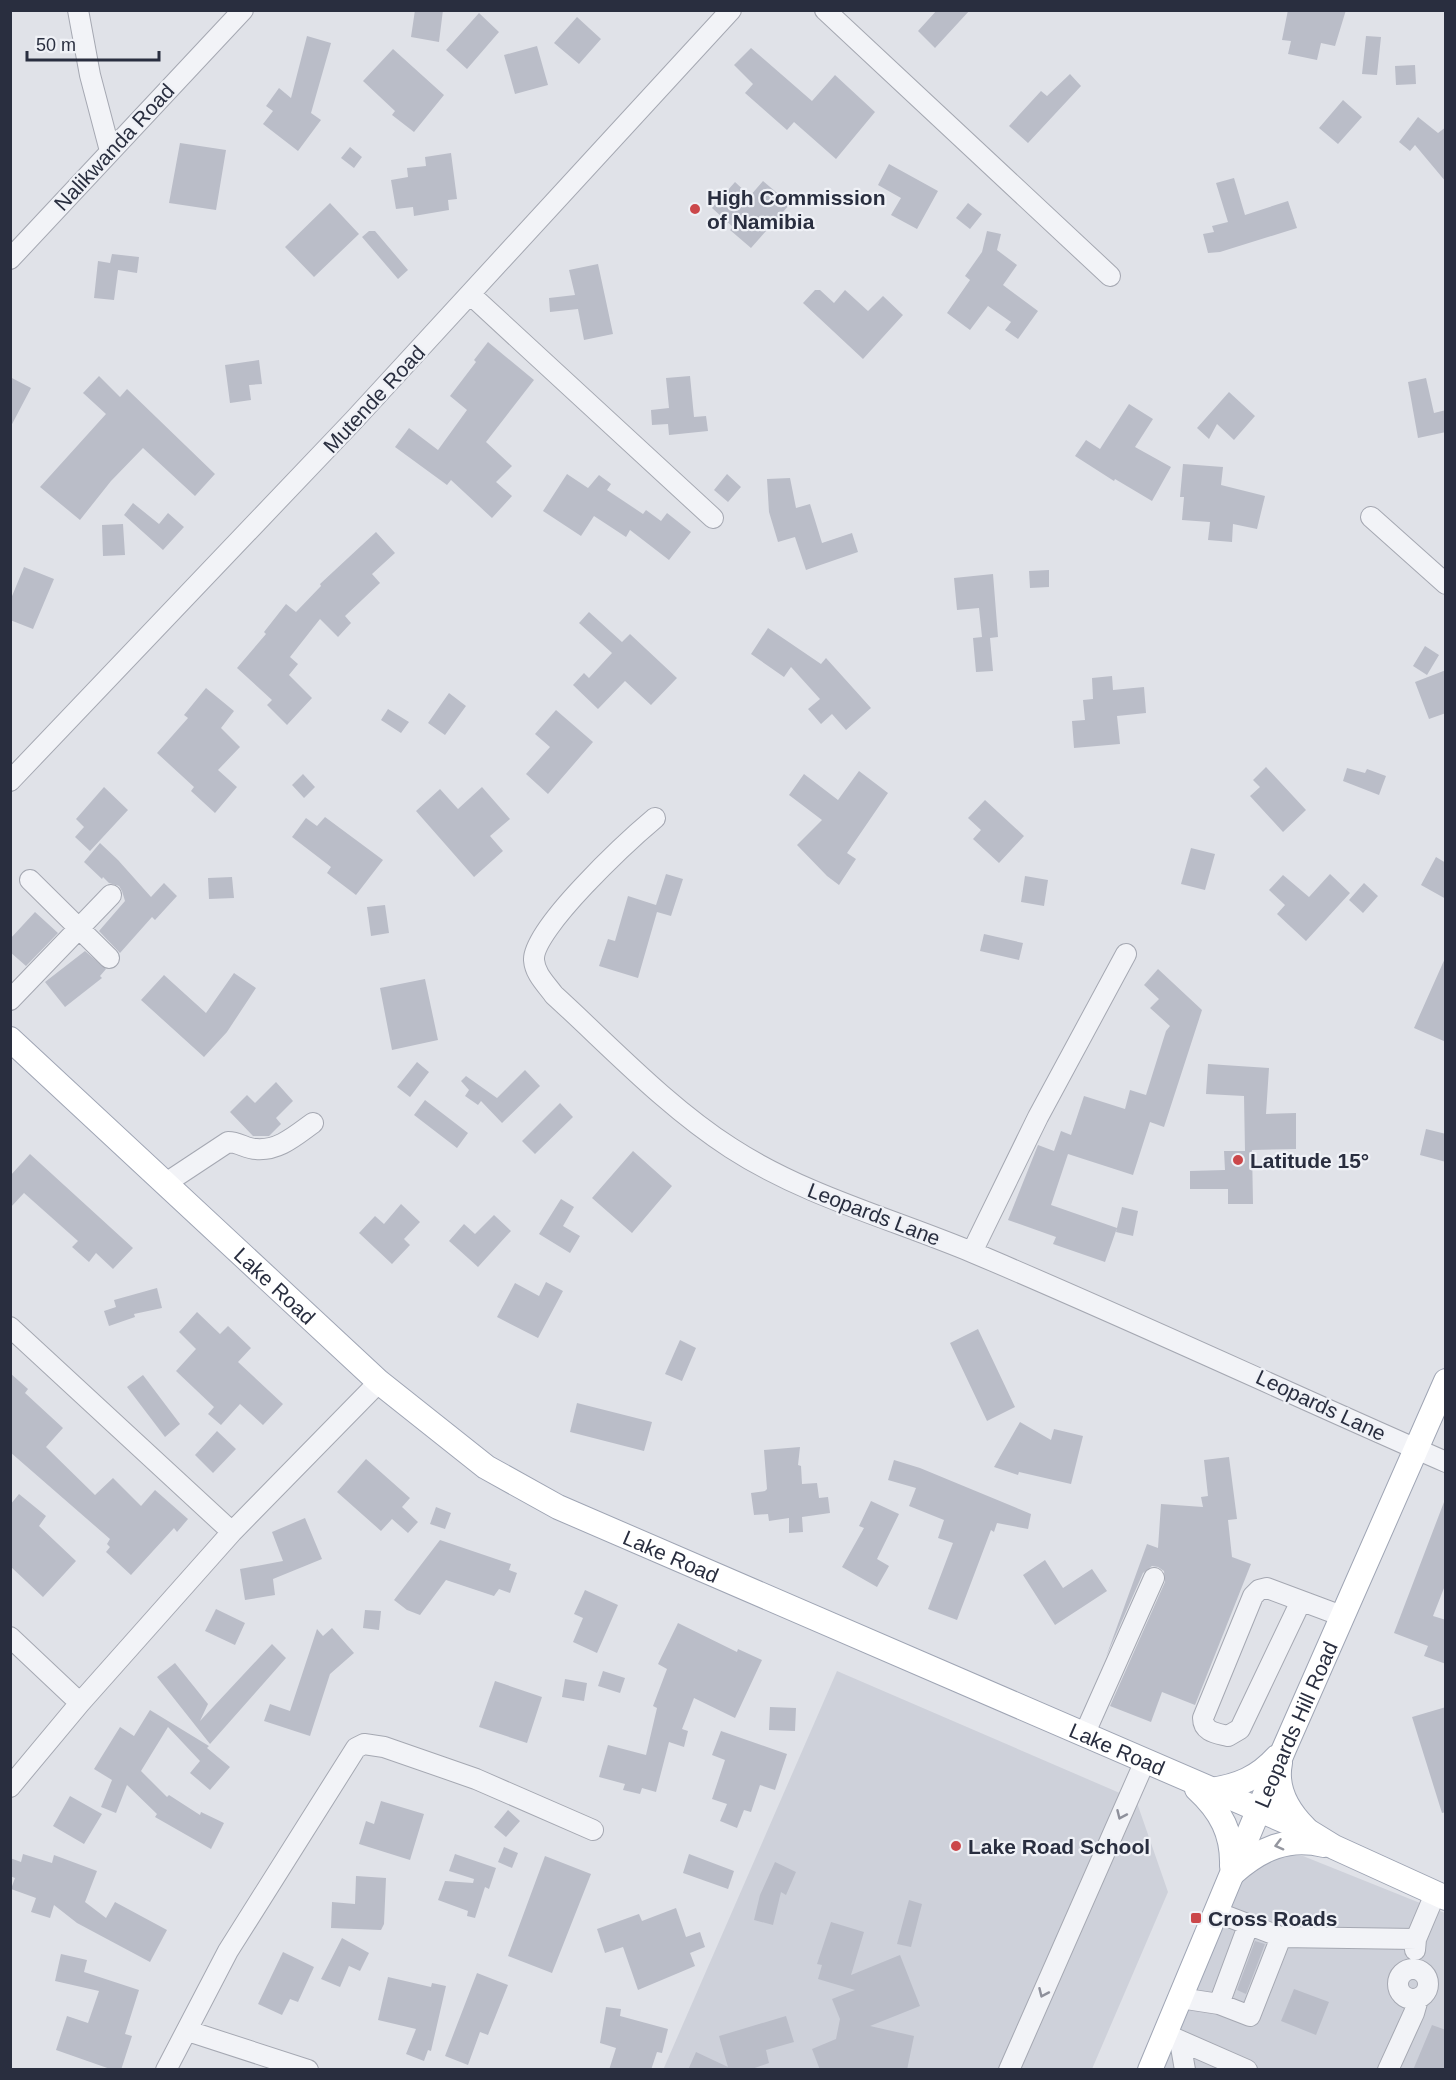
<svg xmlns="http://www.w3.org/2000/svg" width="1456" height="2080" viewBox="0 0 1456 2080" font-family="Helvetica,sans-serif">
<rect width="100%" height="100%" fill="#e0e2e8"/>
<path fill="#ced1da" d="M837,1671L1136,1800L1168,1892L1092,2069L663,2070Z
M1271,1856H1303L1445,1913V2069L1159,2070L1245,1866Z"/>
<path fill="#babdc8" d="M415,10H443L439,42L411,37Z
M937,10H970L935,48L918,31Z
M1288,10H1346L1335,46L1321,43L1317,60L1288,54L1291,41L1282,40Z
M479,13L499,32L467,69L446,50Z
M577,17L601,39L579,64L554,43Z
M307,36L331,43L311,113L321,120L298,151L263,124L273,111L266,106L279,88L291,98Z
M1366,36L1381,37L1377,75L1362,74Z
M537,46L548,85L515,94L504,55Z
M751,48L812,101L835,75L875,112L836,159L794,122L787,130L745,93L753,84L734,65Z
M393,49L444,95L414,132L392,115L395,111L363,81Z
M1415,65L1416,84L1396,85L1395,66Z
M1070,74L1081,86L1028,143L1009,126L1041,91L1047,96Z
M1343,100L1362,117L1338,144L1319,128Z
M1418,117L1438,133L1446,127V182L1415,145L1410,151L1399,142Z
M180,143L226,150L216,210L169,203Z
M350,147L362,157L354,168L341,158Z
M451,153L457,199L448,200L449,210L414,216L413,207L396,209L391,180L408,177L407,168L426,166L425,157Z
M889,164L938,191L917,229L891,215L901,198L878,185Z
M1234,178L1245,215L1288,201L1297,228L1220,252L1208,253L1203,234L1214,232L1212,226L1228,222L1216,183Z
M763,181L790,204L751,248L730,230L733,227L712,208L735,182L750,196Z
M330,203L359,234L314,277L285,247Z
M968,203L982,214L970,229L956,218Z
M369,231H375L408,270L398,279L362,237Z
M987,231L1001,234L997,250L1017,265L1003,285L1038,311L1018,339L1005,330L1011,322L988,306L970,330L947,313L970,280L965,276L982,252Z
M112,254L139,257L137,273L118,270L114,300L94,298L98,261L110,263Z
M598,264L613,334L584,340L578,309L550,312L549,298L575,295L569,270Z
M815,290H820L834,303L845,290L868,311L883,296L903,315L863,359L803,303Z
M488,342L534,380L486,442L512,466L496,482L512,496L492,518L451,480L447,485L395,447L409,428L438,450L467,410L450,396L476,362L474,360Z
M259,360L262,384L249,385L251,400L230,403L225,365Z
M99,376L120,397L127,389L215,474L195,496L143,448L111,481L80,520L40,487L106,414L83,393Z
M690,376L694,417L706,416L708,431L669,435L668,424L652,425L651,410L669,408L666,378Z
M10,377L31,388L10,428Z
M1426,378L1434,413L1446,410V432L1418,438L1408,382Z
M1229,392L1255,416L1234,440L1217,424L1209,439L1197,428Z
M1129,404L1153,419L1135,447L1171,467L1152,501L1115,479L1114,481L1075,456L1086,440L1100,449Z
M1183,464L1223,467L1221,485L1265,496L1257,529L1233,524L1232,542L1208,540L1210,522L1182,520L1184,497H1180Z
M567,474L588,488L599,475L611,484L607,490L643,514L646,510L661,521L667,513L691,532L669,560L630,530L626,537L594,516L581,536L543,511Z
M727,474L741,487L728,502L714,490Z
M790,478L796,508L810,504L822,543L852,533L858,552L806,570L795,537L778,542L769,512L767,479Z
M133,503L159,524L168,513L184,527L163,550L124,515Z
M123,524L125,555L103,556L102,525Z
M376,532L395,553L372,574L380,583L345,616L351,623L338,637L320,619L290,657L298,664L289,675L312,698L287,725L267,705L272,700L237,668L266,634L264,632L286,604L296,612L321,586L320,584Z
M24,567L54,579L33,629L10,620V601Z
M1049,570V587L1030,588L1029,571Z
M993,574L998,637L990,638L993,671L976,672L973,638L982,637L979,608L957,610L954,578Z
M589,612L622,642L630,634L677,678L651,705L625,681L598,709L573,685L584,673L589,678L612,653L579,623Z
M768,628L821,664L826,658L871,708L846,730L832,714L821,724L808,709L820,699L791,667L784,677L751,654Z
M1425,646L1439,655L1427,675L1413,666Z
M1446,670V713L1429,719L1415,682Z
M1112,676L1113,690L1144,687L1146,713L1117,716L1120,744L1074,748L1072,721L1085,720L1083,700L1093,699L1092,678Z
M206,688L234,711L221,728L240,747L218,770L237,787L215,813L191,791L194,787L157,753L188,718L184,715Z
M449,693L466,706L445,735L428,723Z
M388,709L409,722L401,733L381,720Z
M556,710L593,742L548,794L526,774L550,747L535,734Z
M1266,767L1306,810L1283,832L1250,796L1260,787L1253,780Z
M1347,768L1365,773L1367,769L1386,776L1379,795L1343,781Z
M859,771L888,793L847,853L856,859L839,885L827,876L797,845L822,820L789,795L804,774L838,800Z
M303,774L315,787L304,798L292,785Z
M104,787L128,810L90,851L75,837L84,827L76,819Z
M482,787L510,819L490,836L503,851L474,877L416,811L440,789L458,809Z
M985,800L1024,836L999,863L973,839L981,830L968,818Z
M325,817L383,860L356,895L327,873L331,867L292,837L306,818L317,826Z
M100,843L118,860L151,897L164,883L177,896L155,920L152,917L120,953L99,931L125,901L122,891L119,886L109,883L103,877L102,879L84,862Z
M1191,848L1215,854L1205,890L1181,884Z
M1436,857L1446,863V899L1421,885Z
M666,874L683,879L671,916L657,912L638,978L599,966L608,939L615,941L628,896L656,905Z
M1330,874L1350,893L1306,941L1277,914L1285,905L1269,890L1283,875L1309,897Z
M1025,876L1048,880L1044,906L1021,902Z
M232,877L234,898L209,899L208,878Z
M1364,883L1378,896L1363,913L1349,900Z
M385,905L389,933L371,936L367,907Z
M35,912L58,933L26,966L10,952V939Z
M984,934L1023,943L1019,960L980,951Z
M85,951L106,969L100,976L102,978L65,1007L45,982Z
M1446,956V1042L1414,1028Z
M1158,969L1202,1010L1164,1127L1150,1122L1133,1175L1068,1154L1051,1205L1117,1228L1105,1262L1053,1244L1056,1237L1008,1220L1038,1145L1054,1151L1061,1131L1071,1135L1084,1096L1125,1109L1130,1090L1146,1095L1166,1031L1170,1026L1150,1008L1159,999L1144,985Z
M234,973L256,988L227,1032L204,1057L141,1000L164,975L206,1013Z
M425,979L438,1040L392,1050L380,988Z
M417,1062L429,1072L410,1097L397,1087Z
M1208,1064L1269,1068L1266,1114L1296,1113V1149L1252,1150L1253,1204H1228V1189H1190V1171L1225,1170L1224,1151H1245L1244,1096L1206,1094Z
M525,1070L540,1086L502,1123L481,1101L478,1105L465,1096L469,1090L461,1081L466,1076L497,1098Z
M276,1082L293,1101L276,1118L281,1124L269,1136H253L230,1112L247,1095L255,1103Z
M425,1100L468,1133L457,1148L414,1115Z
M560,1103L573,1117L535,1154L522,1141Z
M1426,1129L1446,1134V1162L1420,1155Z
M633,1151L672,1186L632,1233L592,1198Z
M30,1154L133,1248L113,1269L96,1253L89,1262L72,1247L78,1241L24,1193L10,1208V1176Z
M561,1199L574,1207L563,1226L580,1236L570,1253L539,1234Z
M401,1204L420,1222L404,1239L410,1245L392,1264L359,1233L375,1216L384,1224Z
M1122,1207L1138,1211L1133,1236L1116,1232Z
M494,1215L511,1231L478,1267L449,1241L464,1224L475,1234Z
M546,1282L563,1291L538,1338L497,1317L515,1283L539,1296Z
M157,1288L162,1308L134,1314L135,1317L109,1326L104,1311L116,1307L114,1300Z
M197,1312L220,1334L228,1326L251,1348L238,1362L283,1404L263,1425L240,1404L221,1425L208,1414L214,1407L176,1371L196,1349L179,1332Z
M978,1329L1015,1407L987,1421L950,1343Z
M680,1340L696,1348L682,1381L665,1374Z
M10,1373L28,1389L25,1393L63,1428L46,1447L95,1495L113,1478L141,1506L155,1490L188,1519L177,1532L174,1528L131,1575L106,1552L110,1547L107,1544L110,1539L10,1452Z
M143,1375L180,1424L165,1437L127,1387Z
M577,1403L652,1422L644,1451L570,1432Z
M1020,1422L1051,1440L1054,1429L1083,1436L1071,1484L1019,1472L1018,1475L994,1467Z
M217,1431L236,1449L213,1473L195,1455Z
M800,1447L798,1465L801,1466L802,1484L817,1483L819,1498L828,1497L830,1513L802,1517L803,1532L789,1533V1518L769,1521L768,1514L754,1515L751,1493L765,1491L767,1489L764,1450Z
M1229,1457L1237,1519L1228,1520L1232,1557L1251,1564L1195,1705L1162,1692L1151,1722L1110,1706L1165,1582L1164,1571L1158,1567L1152,1566L1143,1573L1106,1657L1147,1544L1158,1548L1161,1504L1203,1507L1201,1497L1208,1496L1204,1460Z
M366,1459L410,1498L402,1507L418,1522L408,1533L392,1519L381,1531L337,1492Z
M894,1460L920,1468L1031,1514L1028,1529L997,1523L994,1532L991,1530L957,1620L928,1609L953,1543L938,1538L944,1520L909,1506L916,1488L888,1480Z
M19,1494L46,1516L39,1526L76,1561L43,1597L10,1566V1505Z
M871,1501L899,1514L877,1559L889,1566L877,1587L842,1567L864,1528L859,1526Z
M1444,1502L1446,1583L1433,1616L1446,1620V1664L1424,1656L1428,1646L1394,1633Z
M436,1507L451,1513L445,1529L430,1524Z
M305,1518L322,1559L273,1579L275,1595L245,1600L240,1569L283,1561L272,1532Z
M440,1540L511,1564L509,1570L517,1573L510,1593L499,1589L494,1596L446,1580L420,1615L407,1610L394,1600Z
M1045,1560L1063,1588L1092,1569L1107,1591L1055,1625L1023,1575Z
M585,1590L618,1605L597,1653L573,1642L583,1618L574,1614Z
M216,1609L245,1623L235,1645L205,1631Z
M365,1610L381,1611L379,1630L363,1628Z
M678,1623L737,1652L738,1649L762,1660L735,1718L694,1698L682,1729L688,1731L684,1747L669,1742L656,1792L642,1788L640,1794L623,1790L625,1784L599,1777L608,1745L646,1755L657,1708L653,1706L667,1669L658,1664Z
M332,1628L354,1653L330,1674L310,1736L264,1721L270,1704L290,1711L317,1629L323,1636Z
M272,1644L286,1658L210,1744L157,1677L175,1663L208,1704L200,1721Z
M603,1671L625,1678L620,1693L598,1686Z
M565,1679L587,1683L584,1701L562,1697Z
M495,1681L542,1697L527,1743L479,1727Z
M770,1707L796,1708L795,1731L769,1730Z
M1446,1707V1812L1442,1813L1412,1717Z
M150,1710L209,1746L207,1748L230,1767L210,1790L190,1773L200,1761L168,1727L141,1771L167,1797L169,1795L200,1815L201,1812L224,1823L211,1849L155,1817L157,1814L127,1785L116,1813L101,1807L112,1780L94,1769L120,1727L134,1736Z
M721,1731L787,1754L775,1790L760,1785L751,1812L744,1810L737,1828L720,1821L727,1804L712,1799L725,1760L712,1755Z
M70,1796L102,1814L84,1844L53,1826Z
M381,1801L424,1814L410,1860L359,1844L366,1821L374,1824Z
M508,1810L520,1821L506,1837L494,1827Z
M504,1847L518,1853L512,1868L498,1862Z
M23,1854L52,1863L54,1855L97,1871L85,1902L106,1918L115,1902L167,1930L150,1962L77,1923L54,1905L50,1918L31,1912L36,1898L11,1889L15,1878L10,1876V1858L21,1862Z
M455,1854L496,1868L489,1889L485,1887L475,1918L467,1916L468,1911L438,1900L445,1881L473,1883L474,1879L449,1871Z
M689,1854L734,1871L728,1889L683,1873Z
M545,1856L591,1874L552,1973L508,1956Z
M775,1862L796,1872L786,1895L781,1892L773,1925L754,1920L760,1895Z
M356,1876L386,1878L384,1924L381,1930L331,1928L332,1902L355,1904Z
M909,1900L922,1904L911,1947L897,1944Z
M676,1908L686,1937L700,1932L705,1947L690,1953L695,1966L638,1990L623,1947L605,1953L597,1929L639,1914L642,1921Z
M831,1922L864,1932L851,1975L900,1955L920,2006L870,2026L914,2036L907,2070H820L812,2049L836,2039L840,2019L832,1999L855,1990L818,1979L822,1965L817,1964Z
M342,1938L369,1953L360,1971L349,1966L340,1987L321,1979Z
M1255,1941L1265,1944L1246,1994L1237,1990Z
M283,1952L314,1967L298,2002L290,1999L282,2015L258,2004Z
M61,1954L87,1960L84,1972L139,1990L125,2034L132,2036L121,2070H113L56,2050L67,2016L88,2023L99,1991L55,1981Z
M477,1973L508,1985L488,2035L480,2032L468,2065L445,2056Z
M388,1977L431,1987L432,1983L446,1986L431,2051L428,2050L424,2061L406,2054L416,2029L378,2020Z
M1294,1989L1329,2002L1316,2035L1281,2021Z
M606,2007L621,2009L620,2016L668,2029L662,2053L657,2052L651,2070H609L616,2048L600,2043Z
M786,2016L794,2042L766,2050L769,2063L749,2070H688L696,2052L728,2067L719,2036Z
M1432,2025L1446,2030V2070H1413Z"/>
<g fill="none" stroke-linecap="round" stroke-linejoin="round">
<defs>
<path id="minor" d="M78,10L90,75L110,151
M825,10L1110,276
M10,259L243,10
M471,295L713,518
M1371,517L1446,584
M10,781L354,420L731,10
M655,818C630,839 532,929 534,960C535,974 546,984 554,995C611,1047 666,1106 731,1148C805,1196 893,1219 974,1253C1133,1320 1288,1393 1446,1462
M30,880L109,958
M10,1000L111,895
M166,1183L228,1142C239,1142 246,1149 256,1149C279,1151 296,1135 313,1123
M972,1252L1038,1117L1126,954
M10,1327L232,1532
M1301,1601L1240,1729L1228,1736C1216,1733 1203,1732 1203,1718L1253,1596L1259,1590L1267,1588L1342,1616
M10,1637L80,1703
M1084,1735L1154,1578
M10,1787L80,1703L232,1532L379,1382
M1216,1912L1281,1937L1416,1939
M1415,1950L1416,1939L1435,1894
M1398 1984a15 15 0 1 1 30 0a15 15 0 1 1-30 0Z
M1180,1998L1219,2004L1248,1926
M1219,2004L1250,2016L1281,1937
M188,2031L308,2070
M1165,2034L1247,2070
M1180,2041L1185,2070
M166,2070L228,1951L356,1748L364,1744L384,1747L476,1779L593,1830
M1009,2070L1145,1761
M1388,2070L1414,2013L1418,1999"/>
<g id="major">
<path id="s1" d="M10,1039L379,1382L486,1467L558,1507L1308,1831L1334,1847L1446,1898"/>
<path d="M1280,1763C1275,1788 1288,1811 1305,1828"/>
<path d="M1197,1789C1221,1811 1233,1834 1232,1866"/>
<path d="M1211,1790C1238,1786 1258,1778 1277,1757"/>
<path d="M1233,1873C1260,1849 1288,1836 1324,1845"/>
<path id="s2" d="M1150,2070L1284,1749L1446,1381"/>
</g>
</defs>
<use href="#minor" stroke="#a5a8b2" stroke-width="22"/>
<use href="#major" stroke="#9fa5b4" stroke-width="26"/>
<use href="#minor" stroke="#f2f3f7" stroke-width="20"/>
<use href="#major" stroke="#fff" stroke-width="24"/>
</g>
<defs><path id="oneway-chevron" d="M-2-3.5L2.5 0L-2 3.5" fill="none" stroke-width="1.6" stroke-linecap="round" stroke-linejoin="round" transform="scale(1.5)"/></defs>
<g stroke="#8e909b">
<use href="#oneway-chevron" transform="translate(1121 1815) rotate(114)"/>
<use href="#oneway-chevron" transform="translate(1043 1993) rotate(114)"/>
</g>
<use stroke="#94969f" href="#oneway-chevron" transform="translate(1279 1845) rotate(165)"/>
<g fill="#cb474a" stroke="#eff1f6" stroke-width="2">
<circle cx="695" cy="209" r="6"/>
<circle cx="1238" cy="1160" r="6"/>
<circle cx="956" cy="1846" r="6"/>
<rect x="1190" y="1912" width="12" height="12" rx="3"/>
</g>
<g text-anchor="middle" dominant-baseline="central" stroke-width="4.5" stroke-linejoin="round" paint-order="stroke">
<g font-size="21" fill="#292e3f" stroke="#eff1f6">
<text transform="translate(114 147) rotate(-47)">Nalikwanda Road</text>
<text transform="translate(374 399) rotate(-47)">Mutende Road</text>
<text transform="translate(874 1214) rotate(21)">Leopards Lane</text>
<text stroke="none"><textPath href="#s1" startOffset="362">Lake Road</textPath></text>
<text transform="translate(1321 1405) rotate(25)">Leopards Lane</text>
<text stroke="none"><textPath href="#s1" startOffset="846">Lake Road</textPath></text>
<text stroke="none"><textPath href="#s2" startOffset="375">Leopards Hill Road</textPath></text>
<text stroke="none"><textPath href="#s1" startOffset="1332">Lake Road</textPath></text>
</g>
<g font-size="21" font-weight="bold" fill="#292e3f" stroke="#eff1f6" text-anchor="start">
<text x="707" y="197">High Commission<tspan x="707" dy="24">of Namibia</tspan></text>
<text x="1250" y="1160">Latitude 15°</text>
<text x="968" y="1846">Lake Road School</text>
<text x="1208" y="1918">Cross Roads</text>
</g>
</g>
<rect width="1456" height="2080" fill="none" stroke="#292e3f" stroke-width="24"/>
<path d="M27 51v9h132v-9" fill="none" stroke="#292e3f" stroke-width="3"/>
<text x="36" y="51" font-size="18" fill="#292e3f" stroke="#eff1f6" stroke-width="4.5" paint-order="stroke">50 m</text>
</svg>
